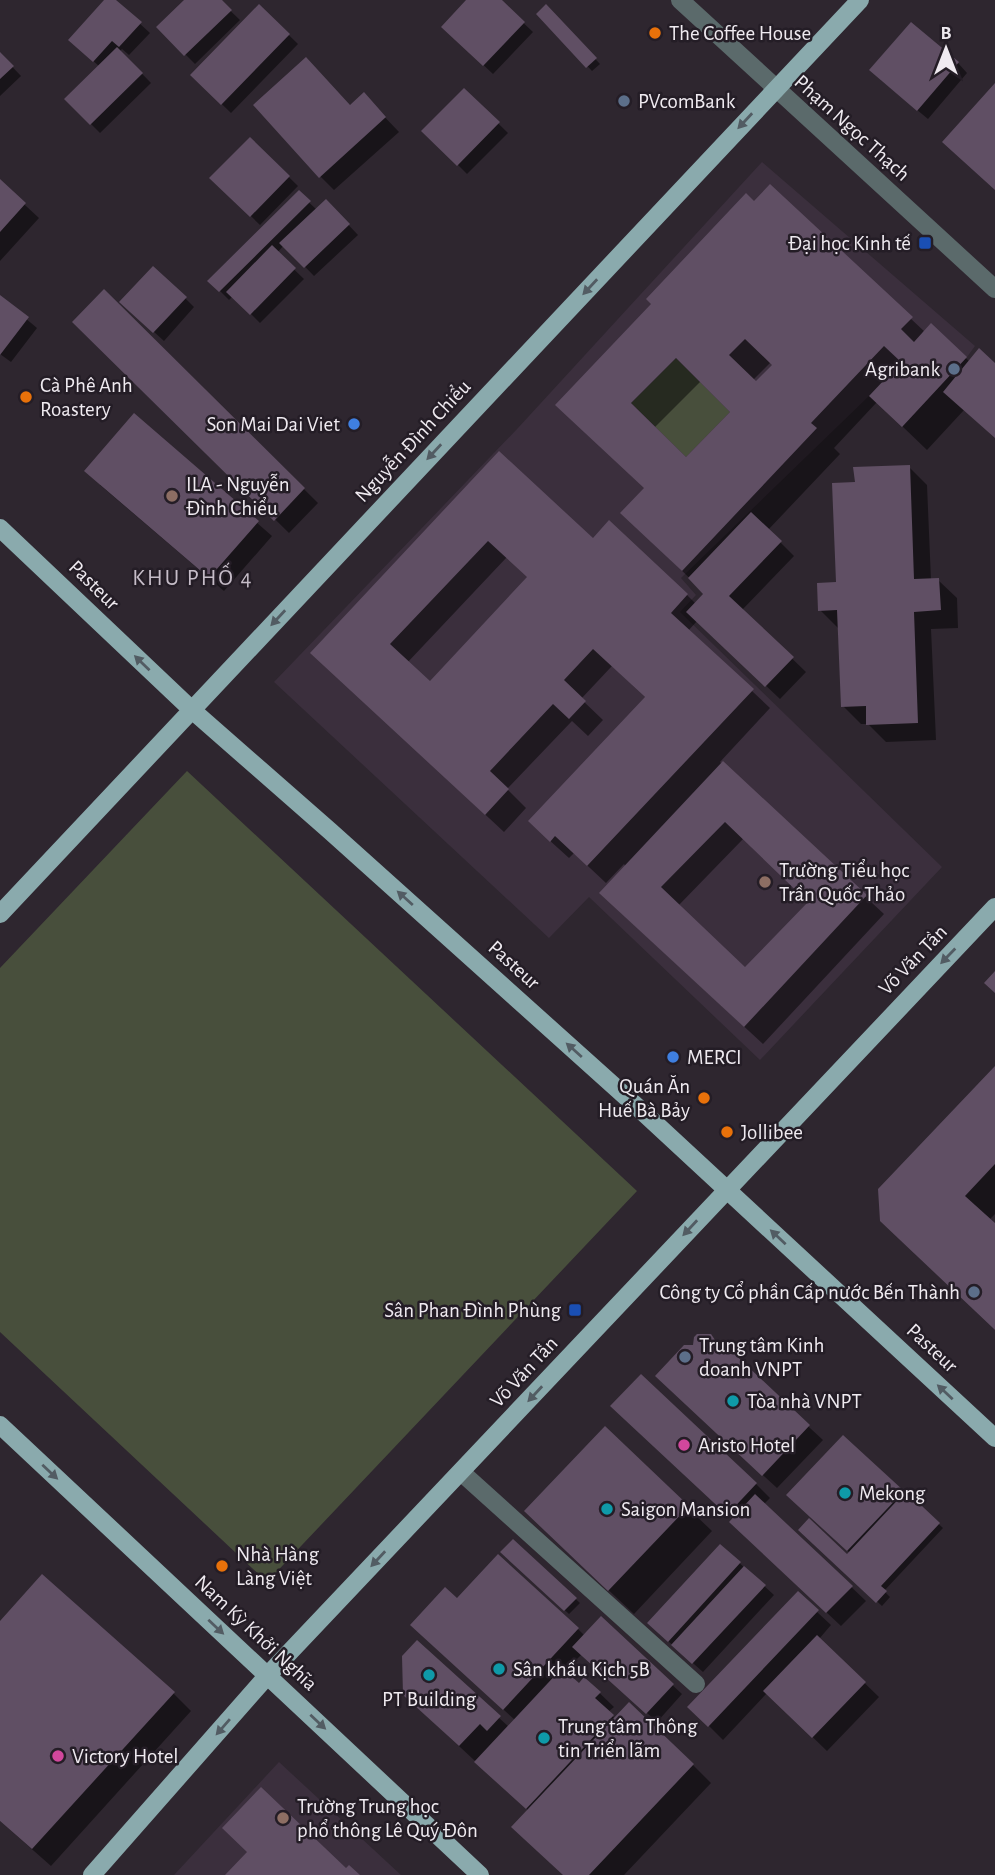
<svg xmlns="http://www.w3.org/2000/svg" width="995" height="1875" viewBox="0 0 995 1875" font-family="'Alegreya Sans',sans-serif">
<rect width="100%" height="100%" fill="#2e262f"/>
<path fill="#3b2f3d" d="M762,162L975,346L967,357L902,427L869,396L681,578L696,595L680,612L942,867L760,1060L589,897L549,938L274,682L518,428Z
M279,1762L401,1875H174Z"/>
<path fill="#484f3c" d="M676,358L730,412L686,457L631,403Z
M187,771L637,1191L267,1582L0,1332V968Z"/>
<path fill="#0007" fill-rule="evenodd" d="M106,0H114L150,33L129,55L122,49L120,51L151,83L100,133L66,99L100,67L80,49Z
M187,0H219L240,20L195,64L158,27Z
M468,0H499L533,32L493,74L443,27Z
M259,6L298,44L231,113L192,75Z
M546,7L600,64L592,71L538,14Z
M0,54L21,76L0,96Z
M958,63L967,73L928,119L881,80Z
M464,90L508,133L467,174L424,131Z
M350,107L377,109L399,132L334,190L320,176Z
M250,139L298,186L260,225L212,178Z
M0,182L39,218L0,261Z
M770,187L925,332L931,326L970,362L995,366V437L964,410L927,450L877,402L834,448L840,454L768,530L794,556L742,610L806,672L780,699L697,621L688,631L770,708L720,762L884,914L763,1044L619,911L626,867L624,864L606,883L574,853L569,858L548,839L646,698L612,666L581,699L603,720L588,736L572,721L507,789L526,808L504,832L330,670L499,454L593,540L687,595L696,604L706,594L647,537L646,489L582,429L754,204ZM771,362L774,365L756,383L753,380ZM701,381L733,413L686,460L654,428ZM507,557L529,578L430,684L407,663ZM744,838L810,902L745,970L678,906Z
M299,193L317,210L326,201L358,235L314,276L284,245L277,253L304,279L260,323L233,296L229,300L210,281Z
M104,291L318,503L289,533L75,322Z
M0,297L37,328L11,362L0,354Z
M185,298L194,307L164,341L131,311Z
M134,416L272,536L224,591L100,485Z
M909,467L927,485L931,580H938L957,598L958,628L931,629L936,740L886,742L868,724H861L843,706L838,628L820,610L838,584L856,484Z
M995,1068V1214L989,1220L995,1226V1330L914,1253Z
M710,1336L823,1440L777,1488L671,1390L695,1347Z
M627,1420L756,1484L770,1498L764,1504L866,1601L841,1626L745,1536L734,1519Z
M605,1429L712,1531L634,1614L551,1536Z
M843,1437L943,1528L884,1591L890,1597L882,1606L800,1530L847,1556L850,1553L803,1508Z
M513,1541L580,1603L569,1614L503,1552Z
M721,1546L774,1595L703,1672L659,1633Z
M457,1601L578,1629L585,1636L601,1619L682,1694L657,1722L582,1654L564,1672L579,1686L585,1679L614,1707L608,1712L615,1719L693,1765L711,1783L624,1875H564L529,1811L419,1709L417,1643L509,1727L515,1720L426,1639Z
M817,1612L831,1625L819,1639L879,1697L827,1751L767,1693L723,1740L690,1707Z
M0,1623L173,1693L191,1711L51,1866L0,1821Z"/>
<path fill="#604f64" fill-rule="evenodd" d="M104,0H116L142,22L119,47L112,41L93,62L68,40Z
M184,0H222L232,10L184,56L156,27Z
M466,0H502L525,22L483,66L441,27Z
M259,4L290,34L221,105L190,75Z
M546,4L597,58L586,68L536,14Z
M911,22L959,62L917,111L869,70Z
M117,47L143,73L90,125L64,99Z
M0,52L14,66L0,79Z
M306,57L350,105L364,92L386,117L319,178L253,105Z
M995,83V190L942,142Z
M464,88L500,122L457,166L421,131Z
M250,137L290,176L250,217L209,178Z
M0,179L26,203L0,232Z
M770,184L913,317L901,329L914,342L931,323L967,357L902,427L869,396L901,362L884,346L811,423L817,428L682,571L620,513L644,488L555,405L651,304L646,299L746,193L754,201ZM745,339L772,365L756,381L729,355ZM676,358L730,412L686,457L631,403Z
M299,190L311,201L219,292L207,281Z
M326,199L350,224L304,268L279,243Z
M272,245L296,268L250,315L226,292Z
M153,266L187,297L153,333L119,302Z
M104,289L305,488L274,521L72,322Z
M0,295L29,317L0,355Z
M979,348L995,363V438L943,392Z
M134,413L259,521L209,578L84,471Z
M499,451L593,538L609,520L688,594L671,613L754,689L587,866L555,836L550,842L528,821L645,697L593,649L564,680L586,701L569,719L553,704L490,771L509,789L485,815L310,653ZM488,541L527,577L430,681L390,644Z
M910,465L914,579L939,578L941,610L914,612L918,723L866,725V706L841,707L837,610L818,611L817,583L836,582L832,483L855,482L853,467Z
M751,512L782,541L729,596L794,657L765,687L686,612L703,594L688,578Z
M723,761L867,895L744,1027L599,893ZM725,822L808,902L745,967L661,887Z
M995,971V993L984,983Z
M995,1066V1164L965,1196L995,1223V1330L880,1221L878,1189Z
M697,1334H711L715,1340V1345H725L810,1425L762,1476L655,1376L684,1345H693L694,1337Z
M641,1374L757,1483L727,1515L610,1406Z
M605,1426L689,1506L608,1591L524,1511Z
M843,1435L904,1491L847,1551L786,1495Z
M906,1491L940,1523L881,1586L887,1591L876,1603L798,1530L809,1518L847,1554Z
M755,1494L853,1586L826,1613L729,1522Z
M513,1539L577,1598L564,1611L500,1552Z
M720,1544L741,1562L668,1642L647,1623Z
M498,1554L579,1628L503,1710L410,1625L445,1587L457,1598Z
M744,1566L766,1585L692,1664L671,1645Z
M42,1574L175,1692L32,1849L0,1821V1621Z
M798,1591L819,1610L708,1727L687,1707Z
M601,1616L674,1684L646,1714L572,1647Z
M817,1635L866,1682L812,1738L763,1691Z
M417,1640L501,1716L487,1731L480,1724L459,1746L403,1695L402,1656Z
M562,1668L579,1683L584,1677L601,1692L595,1698L614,1715L526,1809L474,1762Z
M629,1702L694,1764L589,1875H563L511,1827Z
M261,1787L346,1868L349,1865L360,1875H225L247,1852L222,1828Z"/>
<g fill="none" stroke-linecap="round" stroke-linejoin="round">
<path stroke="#5b6a6b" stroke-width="18" d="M680,0L995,289
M461,1472L696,1684"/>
<path stroke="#8aaaad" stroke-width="18" d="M0,528L192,710L330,831L644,1113L995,1438
M0,914L860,0
M0,1425L480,1875
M92,1875L268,1675L995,907"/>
</g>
<defs><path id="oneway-solid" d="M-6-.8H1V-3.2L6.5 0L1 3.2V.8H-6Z" transform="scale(1.75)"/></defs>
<g fill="#525c63">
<use href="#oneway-solid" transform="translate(745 121) rotate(133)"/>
<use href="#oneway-solid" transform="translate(590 287) rotate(133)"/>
<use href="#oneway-solid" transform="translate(434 452) rotate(133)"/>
<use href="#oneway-solid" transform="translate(278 618) rotate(133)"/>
<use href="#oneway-solid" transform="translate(142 663) rotate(-136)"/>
<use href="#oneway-solid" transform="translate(405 898) rotate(-138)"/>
<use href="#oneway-solid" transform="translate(948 956) rotate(134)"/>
<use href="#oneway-solid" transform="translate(574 1050) rotate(-138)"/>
<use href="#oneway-solid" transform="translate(690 1228) rotate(133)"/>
<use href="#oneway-solid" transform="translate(778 1237) rotate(-137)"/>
<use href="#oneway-solid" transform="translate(945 1392) rotate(-137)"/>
<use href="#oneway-solid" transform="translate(535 1394) rotate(133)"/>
<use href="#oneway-solid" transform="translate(50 1472) rotate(43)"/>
<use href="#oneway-solid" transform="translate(378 1559) rotate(133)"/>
<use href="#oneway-solid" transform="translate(216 1627) rotate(43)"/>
<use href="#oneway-solid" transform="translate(318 1722) rotate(43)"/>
<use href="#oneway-solid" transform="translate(223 1727) rotate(131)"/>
</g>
<g fill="#e8710a" stroke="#241d26" stroke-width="2.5">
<circle cx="655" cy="33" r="7"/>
<circle cx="26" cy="397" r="7"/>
<circle cx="704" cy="1098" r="7"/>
<circle cx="727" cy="1132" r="7"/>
<circle cx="222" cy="1566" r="7"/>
</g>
<g fill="#5c6f8a" stroke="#241d26" stroke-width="2.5">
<circle cx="624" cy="101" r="7"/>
<circle cx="954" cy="369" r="7"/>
<circle cx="974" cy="1292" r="7"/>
<circle cx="685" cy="1357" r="7"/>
</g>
<g fill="#1a4fb4" stroke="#241d26" stroke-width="2.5">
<rect x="918" y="236" width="14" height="14" rx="3.5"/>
<rect x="568" y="1303" width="14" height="14" rx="3.5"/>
</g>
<g fill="#3f7fe0" stroke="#241d26" stroke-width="2.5">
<circle cx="354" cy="424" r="7"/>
<circle cx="673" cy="1057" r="7"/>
</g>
<g fill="#8d6e63" stroke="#241d26" stroke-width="2.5">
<circle cx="172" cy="496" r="7"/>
<circle cx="765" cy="882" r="7"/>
<circle cx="283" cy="1818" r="7"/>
</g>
<g fill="#0f9aa8" stroke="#241d26" stroke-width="2.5">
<circle cx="733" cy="1401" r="7"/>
<circle cx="845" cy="1493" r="7"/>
<circle cx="607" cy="1509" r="7"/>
<circle cx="499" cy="1669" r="7"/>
<circle cx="429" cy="1675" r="7"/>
<circle cx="544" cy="1738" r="7"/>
</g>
<g fill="#d1479c" stroke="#241d26" stroke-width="2.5">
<circle cx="684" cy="1445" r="7"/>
<circle cx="58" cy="1756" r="7"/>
</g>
<g text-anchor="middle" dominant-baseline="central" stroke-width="5" stroke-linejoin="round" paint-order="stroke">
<g font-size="21" fill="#efeaf0" stroke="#241d26" text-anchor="start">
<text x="669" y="33">The Coffee House</text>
<text x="638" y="101">PVcomBank</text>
<text x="911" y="243" text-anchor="end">Đại học Kinh tế</text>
<text x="940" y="369" text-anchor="end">Agribank</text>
<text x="40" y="385">Cà Phê Anh<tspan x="40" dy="24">Roastery</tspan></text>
<text x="340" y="424" text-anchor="end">Son Mai Dai Viet</text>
<text x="186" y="484">ILA - Nguyễn<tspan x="186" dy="24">Đình Chiểu</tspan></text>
<text x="779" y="870">Trường Tiểu học<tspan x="779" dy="24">Trần Quốc Thảo</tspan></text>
<text x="687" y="1057">MERCI</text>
<text x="690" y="1086" text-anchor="end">Quán Ăn<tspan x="690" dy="24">Huế Bà Bảy</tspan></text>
<text x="741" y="1132">Jollibee</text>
<text x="960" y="1292" text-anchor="end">Công ty Cổ phần Cấp nước Bến Thành</text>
<text x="561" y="1310" text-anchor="end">Sân Phan Đình Phùng</text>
<text x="699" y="1345">Trung tâm Kinh<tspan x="699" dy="24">doanh VNPT</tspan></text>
<text x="747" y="1401">Tòa nhà VNPT</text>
<text x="698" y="1445">Aristo Hotel</text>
<text x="859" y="1493">Mekong</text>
<text x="621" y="1509">Saigon Mansion</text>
<text x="236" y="1554">Nhà Hàng<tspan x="236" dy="24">Làng Việt</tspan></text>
<text x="513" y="1669">Sân khấu Kịch 5B</text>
<text x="429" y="1699" text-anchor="middle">PT Building</text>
<text x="558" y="1726">Trung tâm Thông<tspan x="558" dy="24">tin Triển lãm</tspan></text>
<text x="72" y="1756">Victory Hotel</text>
<text x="297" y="1806">Trường Trung học<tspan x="297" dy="24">phổ thông Lê Quý Đôn</tspan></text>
</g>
<g font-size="21" fill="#efeaf0" stroke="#241d26">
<text transform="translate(852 128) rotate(42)">Phạm Ngọc Thạch</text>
<text transform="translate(413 441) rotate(-47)">Nguyễn Đình Chiểu</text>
<text transform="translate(94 585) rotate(44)">Pasteur</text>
<text transform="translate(913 960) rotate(-46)">Võ Văn Tần</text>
<text transform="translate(514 965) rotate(42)">Pasteur</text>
<text transform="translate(932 1348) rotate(43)">Pasteur</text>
<text transform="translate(524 1372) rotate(-47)">Võ Văn Tần</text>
<text transform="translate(256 1633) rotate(43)">Nam Kỳ Khởi Nghĩa</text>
</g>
<g font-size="23" letter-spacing="2" fill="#c6bdc8" stroke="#241d26">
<text x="193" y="578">KHU PHỐ 4</text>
</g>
</g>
<g transform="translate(946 49)" stroke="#241d26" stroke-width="5" paint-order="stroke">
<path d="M0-5L12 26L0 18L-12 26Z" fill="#efeaf0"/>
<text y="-10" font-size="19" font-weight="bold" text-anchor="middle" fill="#efeaf0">B</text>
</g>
</svg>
